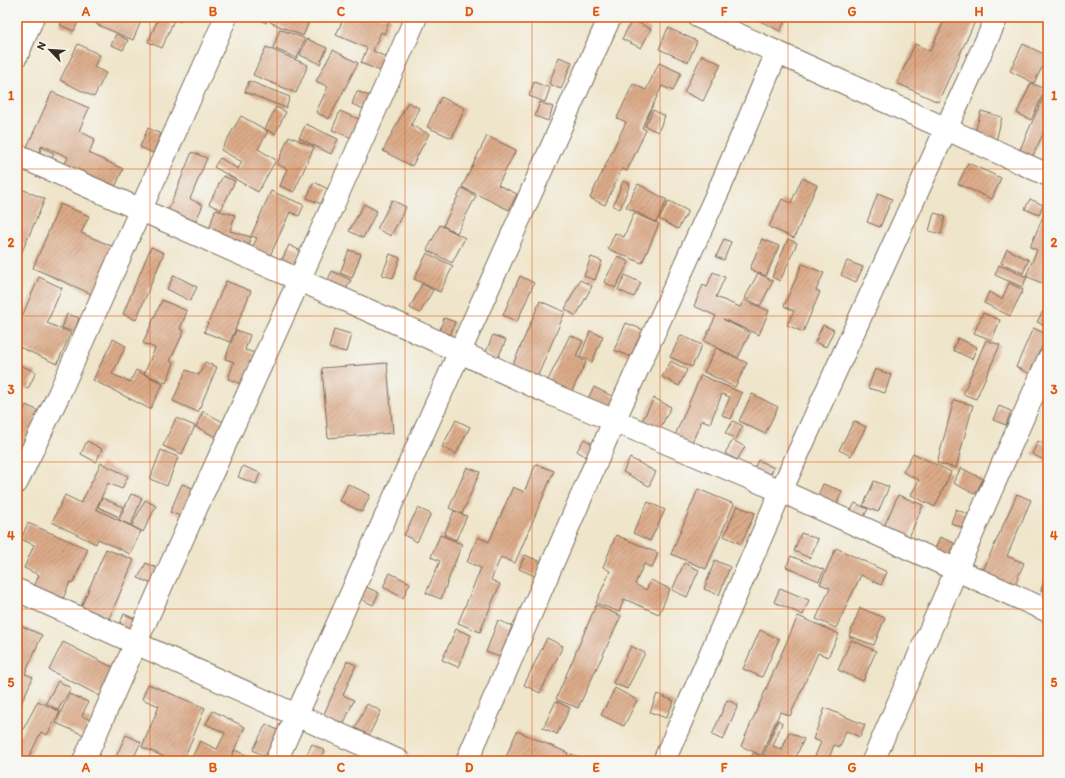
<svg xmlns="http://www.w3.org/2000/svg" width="1065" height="778" viewBox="0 0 1065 778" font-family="Itim,sans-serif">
<defs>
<pattern id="building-hatch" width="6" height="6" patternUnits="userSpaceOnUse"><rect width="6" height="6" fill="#dcaa89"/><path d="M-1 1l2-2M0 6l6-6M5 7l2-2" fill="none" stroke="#b48b6f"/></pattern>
</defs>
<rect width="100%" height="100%" fill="#f6f6f2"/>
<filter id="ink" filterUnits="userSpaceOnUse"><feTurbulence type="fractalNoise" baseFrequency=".025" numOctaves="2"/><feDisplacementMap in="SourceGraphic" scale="8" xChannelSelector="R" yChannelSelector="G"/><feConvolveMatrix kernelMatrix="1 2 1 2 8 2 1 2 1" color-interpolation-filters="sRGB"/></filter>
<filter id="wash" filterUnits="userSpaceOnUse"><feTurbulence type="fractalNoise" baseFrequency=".012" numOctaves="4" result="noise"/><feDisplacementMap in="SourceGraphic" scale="16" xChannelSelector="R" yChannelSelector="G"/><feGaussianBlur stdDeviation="0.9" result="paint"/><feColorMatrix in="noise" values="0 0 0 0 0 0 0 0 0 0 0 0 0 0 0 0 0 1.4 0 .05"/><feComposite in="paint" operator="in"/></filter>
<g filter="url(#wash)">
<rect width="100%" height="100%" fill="#efe5ca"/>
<g id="blocks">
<path fill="url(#building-hatch)" d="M63,17H80L74,31L60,25Z
M99,17H132L141,21L133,40L96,24Z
M159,17H168L174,20L162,48L148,42Z
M171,17H183L180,22Z
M254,17H269L266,23Z
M273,17H311L303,36L270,22Z
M344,17H391L384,34L381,32L373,51L386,57L380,71L361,63L367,48L336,35Z
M757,17H787L780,31L756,19Z
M946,17H977L938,102L897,83L915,44L930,51Z
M632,20L651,29L641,48L622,39Z
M668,28L697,41L688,62L659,49Z
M280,29L305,39L297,58L273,48Z
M116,34L128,40L123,50L111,45Z
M307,39L327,48L320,64L300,55Z
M78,44L100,55L94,67L106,73L94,97L60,80Z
M1023,44L1048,56L1034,83L1010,71Z
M266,47L308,65L296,93L253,75Z
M333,50L358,63L329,119L316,112L328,87L316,81Z
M702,55L721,64L703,101L684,92Z
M559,57L572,62L561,89L549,84Z
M659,63L681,73L673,91L662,86L642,128L646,130L627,171L622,169L605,205L590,198L626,122L617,118L633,84L646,90Z
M249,81L290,97L286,108L245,92Z
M534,82L550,88L545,102L529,96Z
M1031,83L1045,89L1031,120L1017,113Z
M1048,86V123L1031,160L1018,154Z
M357,91L369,96L364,109L352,104Z
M52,92L89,108L79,131L95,139L89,153L123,169L112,194L62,171L68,157L42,145L37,155L26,149Z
M441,97L465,108L452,138L427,127Z
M408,102L419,108L411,125L429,134L412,166L383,151Z
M540,102L553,107L548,121L535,116Z
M276,107L286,112L275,134L265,129Z
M653,110L665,116L658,132L645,126Z
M340,111L363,121L355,139L332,130Z
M981,111L1002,117L995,145L973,139Z
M241,116L268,131L258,149L276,160L258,192L214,167L220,158L238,169L242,162L221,150Z
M306,124L338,139L331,154L299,138Z
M148,128L161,134L153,153L140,147Z
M289,136L314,147L294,192L280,186L287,169L277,164Z
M487,136L516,150L498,185L517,194L509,210L462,187Z
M42,147L54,153L48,167L36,161Z
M192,152L207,158L190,199L203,205L192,229L165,218Z
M968,163L1001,178L992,199L958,184Z
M223,176L235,181L221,210L209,204Z
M802,178L817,185L794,238L769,227L782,199L791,203Z
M623,181L630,184L620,209L613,206Z
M314,182L328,189L321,204L307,198Z
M638,184L667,200L656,222L626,207Z
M17,187L45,199L20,256L17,255Z
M462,188L476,196L457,233L443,226Z
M271,191L304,205L299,216L290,212L268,260L250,252L257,238L251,236Z
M878,193L892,199L880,227L867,222Z
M1030,199L1043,205L1039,215L1025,209Z
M392,200L406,207L391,236L377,229Z
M669,201L688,211L678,229L659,219Z
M60,204L89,216L81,233L114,247L94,295L33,268Z
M364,204L377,211L363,238L349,231Z
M1048,205V286L1026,276L1037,250L1030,247Z
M215,210L235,215L230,231L251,237L248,249L207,237Z
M634,213L659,224L642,263L608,249L615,233L624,237Z
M934,213L945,216L941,234L929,231Z
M440,225L465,238L452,263L427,250Z
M724,239L731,242L724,260L716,257Z
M762,239L779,246L766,276L750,269Z
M788,239L797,243L780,281L772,277Z
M289,245L301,251L291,271L279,266Z
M151,247L164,253L136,320L123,314Z
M1007,249L1029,260L1023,273L1001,263Z
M349,250L361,254L352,278L340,273Z
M427,253L453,266L440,292L414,279Z
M390,254L400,258L393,278L382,275Z
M618,256L629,262L615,288L604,282Z
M591,257L602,261L595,280L584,276Z
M847,261L863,267L856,282L841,275Z
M802,264L824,273L816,290L820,292L803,332L787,325L794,311L784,306Z
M999,265L1027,277L1022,287L995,275Z
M332,271L351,280L344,293L326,284Z
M713,272L725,277L716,297L740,307L744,300L769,311L759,335L723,319L750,333L738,358L704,341L716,316L694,306L703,285L707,287Z
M758,273L773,281L760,306L745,298Z
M174,275L197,287L190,301L167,289Z
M625,275L641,283L634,297L618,290Z
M520,276L534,283L517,322L503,315Z
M39,277L62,288L47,323L71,333L57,364L17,346V328Z
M580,280L592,286L576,316L565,309Z
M226,281L251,291L230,342L204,332Z
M1009,283L1023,290L1010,316L984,303L989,292L1002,299Z
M422,284L433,290L420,313L410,308Z
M162,300L187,311L180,329L184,331L170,361L174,363L166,383L144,374L155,348L143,343Z
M540,301L565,312L536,380L511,369Z
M1043,311L1048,313V327L1037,322Z
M983,313L1000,320L992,340L974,333Z
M67,314L79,318L74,332L62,328Z
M444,318L455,322L449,339L438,335Z
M626,323L646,331L634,358L614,350Z
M823,325L834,330L826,347L815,342Z
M1033,328L1047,334L1030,374L1016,367Z
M334,329L351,334L346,352L329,348Z
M236,330L250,335L245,350L255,353L244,385L228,379L234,362L225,359Z
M590,331L603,336L592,362L580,357Z
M493,335L506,340L497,360L485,354Z
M570,335L583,341L576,356L586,362L570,395L546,384Z
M681,335L702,345L692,367L670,357Z
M958,338L977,347L972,359L953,350Z
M113,339L126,346L112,374L130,382L136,370L163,384L150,409L93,380Z
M986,340L1000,345L976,399L963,394Z
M716,348L747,363L735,387L704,372Z
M671,361L687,370L679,386L662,377Z
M205,362L217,367L198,412L173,401L186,370L199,375Z
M387,363L393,433L328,438L322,368Z
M17,364L36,372L28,389L17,384Z
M875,369L891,375L885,393L868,388Z
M701,375L742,393L731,419L722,415L730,397L722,394L710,423L702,420L690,447L673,440Z
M594,387L616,398L609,411L587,400Z
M752,394L778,407L765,434L739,421Z
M654,398L671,407L657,434L640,425Z
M954,400L973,405L956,468L937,463Z
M26,405L39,411L24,447L17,444V427Z
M999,406L1011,411L1006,425L993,420Z
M203,411L225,423L218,438L196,427Z
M176,418L195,426L182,454L163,446Z
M456,420L470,427L456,454L442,447Z
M733,421L743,426L736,439L725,433Z
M854,421L866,427L851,456L839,450Z
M584,439L596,446L588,458L577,451Z
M733,440L745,447L737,460L725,453Z
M87,441L102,449L96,462L81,454Z
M1038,441L1048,446V462L1032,454Z
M161,450L178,457L167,486L150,479Z
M913,453L951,472L935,507L911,495L919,480L903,472Z
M630,458L656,472L649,486L623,472Z
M758,460L774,468L767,480L752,473Z
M101,463L128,476L122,489L108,483L96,509L141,531L130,554L98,539L96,544L52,522L65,495L81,503Z
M536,464L554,471L515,563L501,557L491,580L500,584L480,632L458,623L481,568L467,562L478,537L489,542L513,487L524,492Z
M243,466L260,473L256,484L238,477Z
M467,467L480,472L462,514L449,508Z
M961,468L983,479L975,494L953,483Z
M874,481L889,487L878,512L863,506Z
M182,484L195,489L183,517L170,512Z
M348,484L370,495L362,512L340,501Z
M823,484L842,491L834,510L815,502Z
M698,489L734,504L706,569L671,554Z
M131,494L142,498L131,525L119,520Z
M1017,494L1031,500L1007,556L1024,563L1013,589L981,575Z
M898,495L923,505L907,542L882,531Z
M102,498L123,507L119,517L98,507Z
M145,500L156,506L143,532L132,526Z
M648,502L665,510L650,541L633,533Z
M855,503L868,509L861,522L848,516Z
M737,506L755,513L741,544L724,536Z
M418,508L431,514L417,542L404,535Z
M956,509L969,515L963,528L951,523Z
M454,511L467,516L456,540L444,535Z
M28,523L88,549L73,583L70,582L59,608L30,596L39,575L24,568L34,545L21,539Z
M801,533L818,539L810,558L794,551Z
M440,535L462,544L441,599L426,593L440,561L431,557Z
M616,535L658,553L652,568L644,564L635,584L646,590L651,580L670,589L659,614L624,599L619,612L596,603L610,571L603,567Z
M940,537L954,543L947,560L933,554Z
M836,548L887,572L881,585L861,575L836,628L816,619L830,588L820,584Z
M106,549L134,560L106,626L78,614Z
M525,555L541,562L535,576L519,569Z
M791,556L824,570L819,581L786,567Z
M715,560L730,567L719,595L704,589Z
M146,563L159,569L152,584L138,578Z
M684,563L699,570L687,597L672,590Z
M390,573L410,583L403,598L383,587Z
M1046,576L1048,577V593L1041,590Z
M362,585L379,593L373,605L357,597Z
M780,588L809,600L803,615L774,602Z
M596,605L621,616L578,708L556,699Z
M860,608L885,618L874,645L849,636Z
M124,614L137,620L130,637L117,631Z
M798,616L839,634L828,657L818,653L790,716L780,712L761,755L741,746Z
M498,620L512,626L500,657L486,652Z
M17,624L42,635L25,674L33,677L17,713Z
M456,629L471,635L458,667L442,660Z
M760,630L779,639L762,677L743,669Z
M547,638L563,646L540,693L524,685Z
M851,640L876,651L863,681L838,670Z
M63,642L116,669L102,697L49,670Z
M631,646L645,653L627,689L613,683Z
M347,661L356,665L343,695L354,700L341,730L321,721Z
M58,681L71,688L58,710L46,703Z
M148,684L205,708L183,761H174L142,747L159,706L142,699Z
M615,688L637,700L624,726L601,715Z
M69,694L88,702L82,716L91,720L84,735L56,723Z
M657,694L674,701L666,718L650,712Z
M727,700L738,705L723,740L712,735Z
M38,701L60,712L47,735L41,732L27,761L17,756V741Z
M556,701L570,708L557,734L543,728Z
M367,704L381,711L369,735L355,728Z
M825,708L865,725L860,737L846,731L840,747L834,745L828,761H813L821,742L813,739Z
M213,711L245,727L229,761L216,759L215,761H190L200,741L217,749L225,733L206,724Z
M778,720L782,723L773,746L782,750L789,732L804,739L794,761H777L763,755Z
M266,724L283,733L270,759L253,750Z
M517,731L568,753L565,761H516L506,757Z
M126,735L141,742L132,761H114Z
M312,744L325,751L320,761H304Z
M235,750L250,757L248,761H230Z
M753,753L772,761H750Z
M571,754L581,758L580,761H568Z"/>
</g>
</g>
<g filter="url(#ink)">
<use href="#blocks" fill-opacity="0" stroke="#7a6b5a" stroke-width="1"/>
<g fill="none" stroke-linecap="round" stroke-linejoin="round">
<defs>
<path id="minor" d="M699,17L1048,175
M17,55L33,17
M17,155L408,328L553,395L781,491L1048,611
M17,482L59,394L226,17
M17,590L399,761
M84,761C192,512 308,266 416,17
M276,761L610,17
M467,761L614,421L725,176L777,52
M664,761L781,491L997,17
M873,761L1048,360"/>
</defs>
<use href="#minor" stroke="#7a6b5a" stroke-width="24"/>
<use href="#minor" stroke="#fff" stroke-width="22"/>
</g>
</g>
<path fill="none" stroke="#df570d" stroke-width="1" stroke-opacity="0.55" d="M150,17V761M277,17V761M405,17V761M532,17V761M660,17V761M788,17V761M915,17V761M17,169H1048M17,316H1048M17,462H1048M17,609H1048"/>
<rect width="1065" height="778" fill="none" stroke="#f6f6f2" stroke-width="44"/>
<g transform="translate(50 50) rotate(295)" stroke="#f6f6f2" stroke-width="3" paint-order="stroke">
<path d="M0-3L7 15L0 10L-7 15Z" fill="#3b2a1e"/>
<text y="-6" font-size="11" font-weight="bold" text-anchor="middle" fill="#3b2a1e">N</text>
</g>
<rect x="22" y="22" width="1021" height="734" fill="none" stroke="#df570d" stroke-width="1.5"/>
<g font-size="13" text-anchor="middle" font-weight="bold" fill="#df570d">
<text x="86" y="16">A</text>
<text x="213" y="16">B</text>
<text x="341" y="16">C</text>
<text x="469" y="16">D</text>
<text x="596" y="16">E</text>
<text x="724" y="16">F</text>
<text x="852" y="16">G</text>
<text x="979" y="16">H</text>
<text x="11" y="100">1</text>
<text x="1054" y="100">1</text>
<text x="11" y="247">2</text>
<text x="1054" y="247">2</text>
<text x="11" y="394">3</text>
<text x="1054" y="394">3</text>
<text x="11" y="540">4</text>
<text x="1054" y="540">4</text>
<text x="11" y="687">5</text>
<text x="1054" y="687">5</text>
<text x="86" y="772">A</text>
<text x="213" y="772">B</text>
<text x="341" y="772">C</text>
<text x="469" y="772">D</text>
<text x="596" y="772">E</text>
<text x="724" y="772">F</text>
<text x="852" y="772">G</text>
<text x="979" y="772">H</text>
</g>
</svg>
